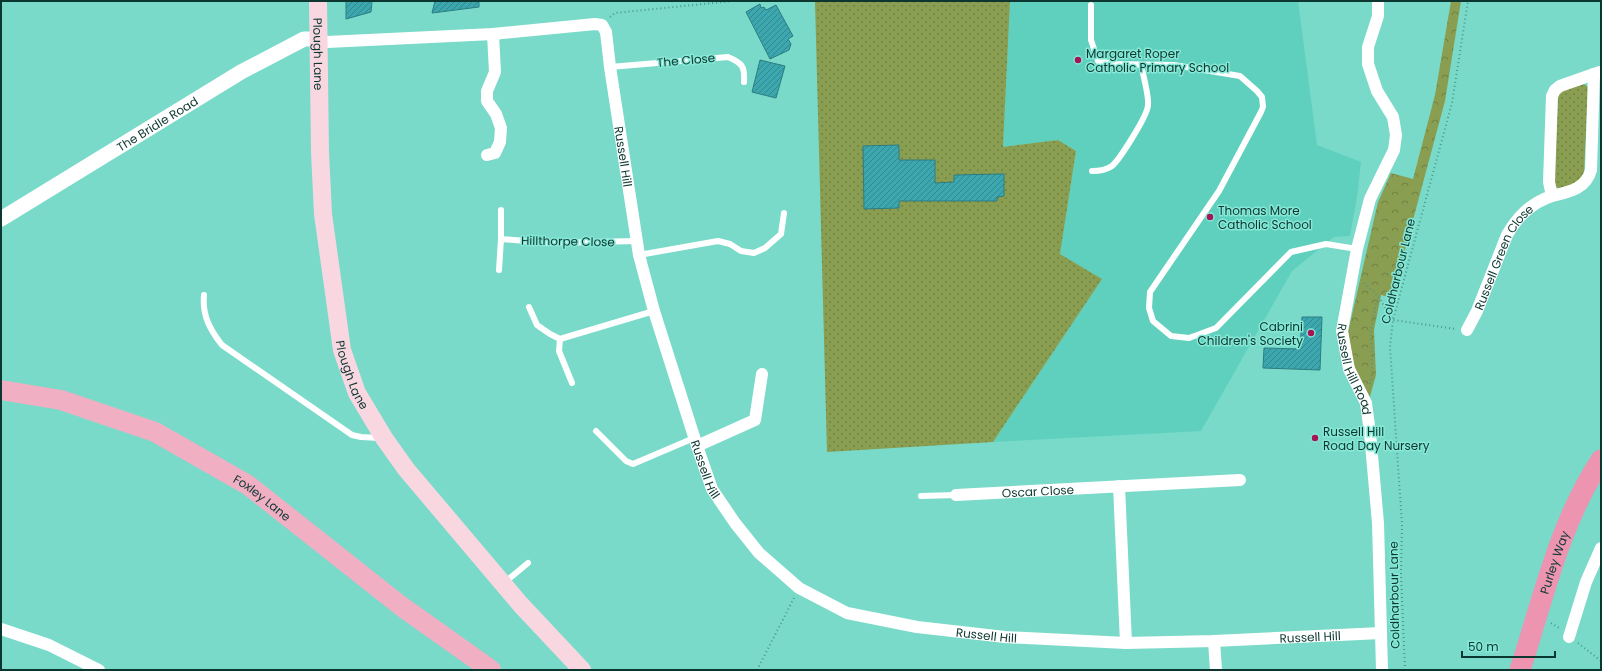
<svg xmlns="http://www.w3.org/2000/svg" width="1602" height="671" viewBox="0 0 1602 671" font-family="Poppins,sans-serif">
<defs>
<pattern id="forest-crowns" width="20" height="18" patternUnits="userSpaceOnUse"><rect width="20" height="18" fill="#8a9e51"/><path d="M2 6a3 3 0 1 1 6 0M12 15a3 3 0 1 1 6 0" fill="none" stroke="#6f8244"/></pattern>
<pattern id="park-dots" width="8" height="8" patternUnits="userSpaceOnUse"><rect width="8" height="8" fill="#8a9e51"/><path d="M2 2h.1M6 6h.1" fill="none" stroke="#6f8244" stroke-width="1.8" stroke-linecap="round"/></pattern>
<pattern id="building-hatch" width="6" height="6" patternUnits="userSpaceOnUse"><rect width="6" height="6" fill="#3ca7ae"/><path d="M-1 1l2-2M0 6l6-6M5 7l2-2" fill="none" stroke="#31898e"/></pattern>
</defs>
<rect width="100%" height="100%" fill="#79dac9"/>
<path fill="#5fd0bd" d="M1010,1H1298L1317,145L1361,162L1357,197L1350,236L1334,237L1292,271L1201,431L993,442L1102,279L1060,254L1076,151L1058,140L1003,147Z"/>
<path fill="url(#forest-crowns)" d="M1451,1H1461L1445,101L1392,298L1381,295L1374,330L1376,375L1369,400L1354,366L1348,332L1378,202L1391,173L1413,179L1435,95Z"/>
<path fill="url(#park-dots)" d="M825,1H1010L1003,147L1058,140L1076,151L1060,254L1102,279L993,442L827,452L815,2Z
M1584,84L1588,87L1584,174L1577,184L1559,189L1554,185L1558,94L1560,91Z"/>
<path fill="url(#building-hatch)" stroke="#2c7d82" d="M346,1H372L371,12L346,19Z
M435,1H479V7L432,13Z
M760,4L761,8L764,7L766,10L776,5L793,36L788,39L791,44L789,50L770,59L746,12Z
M760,60L785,66L776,98L752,92Z
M899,145V160H935V183L954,182V175L1004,174V196L997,197V201H899V208L864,209L863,146Z
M1302,317H1322L1320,370L1263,368L1264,348L1300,349Z"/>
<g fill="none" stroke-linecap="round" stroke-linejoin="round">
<path stroke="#4c978a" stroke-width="2" stroke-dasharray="1 3" stroke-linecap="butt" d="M610,17L615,13L733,1
M1364,283L1378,296L1393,320L1456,329
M1370,384L1372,375L1371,330L1377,297
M1551,623L1559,628
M1578,643L1601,661
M757,670L794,598
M1405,670L1401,574L1402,524L1390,347L1393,320L1452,103L1468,1"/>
<path stroke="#fff" stroke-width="6" d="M1091,5V40L1098,61L1114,64L1174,65L1240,76L1257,91L1262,97L1263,107L1261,112L1219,191L1150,292L1149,308L1153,321L1171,336L1189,338L1216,328L1291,252L1326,244L1357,249
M610,67L728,57C742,63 745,66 744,82
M1092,171C1099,171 1106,170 1112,166C1120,159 1148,115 1148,105C1149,96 1143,74 1141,65
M501,239L551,243L636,241
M639,255L718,241L730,244L741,251L754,253L765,248L781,234L784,213
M499,270L501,239V210
M204,295C202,315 210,330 222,345L352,435L361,437L380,438
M529,307L537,325L550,334L560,339L654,311
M560,339L559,351L572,383
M596,431L626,461L633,464L694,438
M921,496L956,495
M504,583L528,563"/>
<g stroke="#fff" stroke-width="12">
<path id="s1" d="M1378,1V16L1368,47V64L1377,91L1393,117L1396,135L1394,150L1370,199L1357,249L1342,331L1349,369L1366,403L1370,433L1378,523L1382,670"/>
<path id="s2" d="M318,39L327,42L493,34L595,24L602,25L606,32L610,67L639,255L654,311L697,446L712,489L735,523L759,553L799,588L847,613L917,627L1005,637L1126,643L1214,641L1381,633"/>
<path d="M487,155L495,153L500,142L501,128L496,114L487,101V91L495,72L493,34"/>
<path d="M1552,196C1569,192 1586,189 1591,170L1594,74L1600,72"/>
<path id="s3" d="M1467,330L1477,311L1507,235C1518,216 1531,203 1552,196L1549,182L1552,96L1555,90L1560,86L1594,74"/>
<path d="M697,446L755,420L762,374"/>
<path d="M1119,486L1126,643"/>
<path id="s4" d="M956,495L1240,480"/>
<path d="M1,629L49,645L99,670"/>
<path d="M1569,637L1586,582L1601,548"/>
<path d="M1214,641L1216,670"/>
</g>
<path stroke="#fff" stroke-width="15" id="s5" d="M1,219L241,72L304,39H318"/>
<path stroke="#f8d7e1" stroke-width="18" id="s6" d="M318,1L320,152L323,214L342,350L357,393L384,438L406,469L521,605L582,670"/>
<path stroke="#f1afc4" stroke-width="20" id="s7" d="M1,390L61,400L155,432L248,485L401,606L491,670"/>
<path stroke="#ec94b0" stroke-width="21" id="s8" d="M1520,670C1543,599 1559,524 1601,460"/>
</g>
<g fill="#a51556" stroke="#86e8d6" stroke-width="1.5">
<circle cx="1078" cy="60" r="4"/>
<circle cx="1210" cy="217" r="4"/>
<circle cx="1311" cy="333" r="4"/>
<circle cx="1315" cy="438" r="4"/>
</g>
<g text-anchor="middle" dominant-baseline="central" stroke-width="3" stroke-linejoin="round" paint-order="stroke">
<g font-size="12" fill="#0b3730" stroke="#86e8d6" text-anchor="start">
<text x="1086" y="53">Margaret Roper<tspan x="1086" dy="14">Catholic Primary School</tspan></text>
<text x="1218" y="210">Thomas More<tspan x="1218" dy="14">Catholic School</tspan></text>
<text x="1303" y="326" text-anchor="end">Cabrini<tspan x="1303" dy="14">Children's Society</tspan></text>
<text x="1323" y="431">Russell Hill<tspan x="1323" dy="14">Road Day Nursery</tspan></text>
</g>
<g font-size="12" fill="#0b3730" stroke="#86e8d6">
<text stroke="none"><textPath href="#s6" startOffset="53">Plough Lane</textPath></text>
<text transform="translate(686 60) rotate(-5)">The Close</text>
<text stroke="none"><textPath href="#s5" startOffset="183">The Bridle Road</textPath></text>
<text stroke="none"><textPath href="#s2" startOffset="419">Russell Hill</textPath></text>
<text transform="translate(568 241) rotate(1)">Hillthorpe Close</text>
<text stroke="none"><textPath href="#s3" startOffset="82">Russell Green Close</textPath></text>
<text transform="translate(1398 271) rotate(-76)">Coldharbour Lane</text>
<text stroke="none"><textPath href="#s1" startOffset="387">Russell Hill Road</textPath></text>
<text stroke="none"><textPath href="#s6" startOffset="377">Plough Lane</textPath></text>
<text stroke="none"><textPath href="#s2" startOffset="743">Russell Hill</textPath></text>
<text stroke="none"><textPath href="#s4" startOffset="82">Oscar Close</textPath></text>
<text stroke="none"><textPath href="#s7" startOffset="286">Foxley Lane</textPath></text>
<text stroke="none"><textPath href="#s8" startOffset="113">Purley Way</textPath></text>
<text transform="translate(1394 595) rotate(-91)">Coldharbour Lane</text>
<text stroke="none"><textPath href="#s2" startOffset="1092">Russell Hill</textPath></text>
<text stroke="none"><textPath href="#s2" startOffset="1416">Russell Hill</textPath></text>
</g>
</g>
<rect width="1602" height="671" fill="none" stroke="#0b3730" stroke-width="4"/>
<path d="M1462 651v6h93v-6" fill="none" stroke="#0b3730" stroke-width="2"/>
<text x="1468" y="651" font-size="12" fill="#0b3730" stroke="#86e8d6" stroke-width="3" paint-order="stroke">50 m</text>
</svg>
